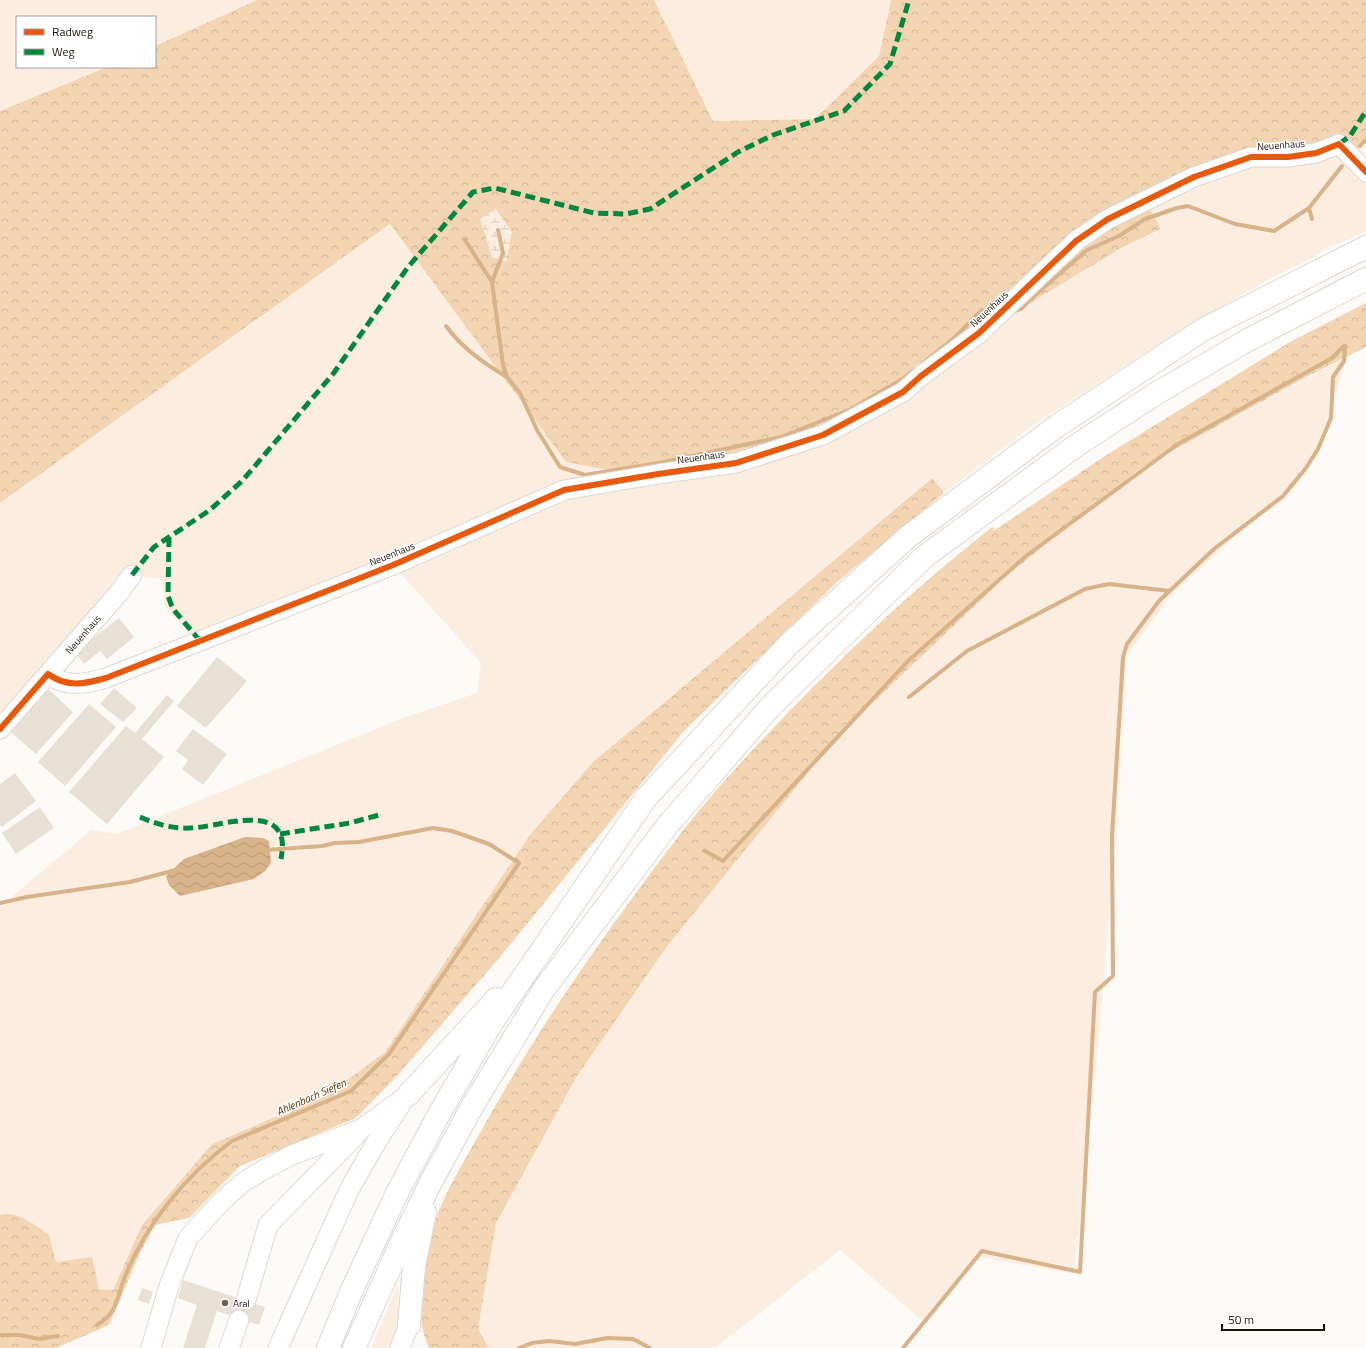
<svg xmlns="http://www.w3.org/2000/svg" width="1366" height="1348" viewBox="0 0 1366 1348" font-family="'Titillium Web',sans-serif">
<defs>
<pattern id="forest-crowns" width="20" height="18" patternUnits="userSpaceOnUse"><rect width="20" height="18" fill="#f4d5b3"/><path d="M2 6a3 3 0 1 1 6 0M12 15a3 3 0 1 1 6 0" fill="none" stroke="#d1b699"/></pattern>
<pattern id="wetland-marsh" width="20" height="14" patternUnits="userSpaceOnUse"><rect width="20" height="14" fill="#fbeee0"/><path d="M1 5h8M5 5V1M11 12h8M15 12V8" fill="none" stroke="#d7cbbf"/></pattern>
<pattern id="water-waves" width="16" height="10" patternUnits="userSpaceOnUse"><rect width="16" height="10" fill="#d8b288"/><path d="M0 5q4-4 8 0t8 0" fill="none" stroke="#b99874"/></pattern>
</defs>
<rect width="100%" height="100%" fill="#fcfaf7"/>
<path fill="#fbeee0" d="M0,0H257L155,46V17H17V67H107L0,111Z
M654,0H891L879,56L815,119L713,121Z
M1338,150L1366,178V232L1327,248L1314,257L1264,282L1187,326L1032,426L944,493L931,478L593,762L529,836L385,1052L327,1095L212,1144L142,1225L113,1290L99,1289L55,1262L5,1214L0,1215V905L8,904L14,895L91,830L116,834L406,717L477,693L481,663L393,565L197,643L165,606L162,580L132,575L0,722V503L390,224L566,461L678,466L779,443L1121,248L1161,230L1146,203L1251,161Z
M1347,357L1318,453L1286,498L1239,533L1174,592L1127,655L1115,844L1099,1038L1074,1274L978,1257L926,1324L840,1250L715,1348H489L478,1329L496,1223L577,1076L668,945L835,739L1004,578L1138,470Z
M397,1286H399L398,1328L391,1348H371Z"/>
<path fill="url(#forest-crowns)" d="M257,0H654L713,121L815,119L879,56L891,0H1366V143L1356,150L1288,154L1146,203L1161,229L1121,248L838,419L779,443L678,466L623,473L566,462L390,224L0,503V111L107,67H155V46Z
M1366,303V347L1314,373L1138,470L1004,578L836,738L668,945L577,1076L496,1223L478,1329L489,1348H429C417,1320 419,1301 424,1272C425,1262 426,1252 428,1242C439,1201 463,1163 484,1126C528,1046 577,974 630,901C659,862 687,823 719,787C803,693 893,605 992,527L995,530L1108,454L1290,342Z
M932,478L944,493L836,583L684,731L500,957L396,1077L356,1118L240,1166L189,1218L155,1225L142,1249L109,1325L56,1348H0V1215C17,1210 36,1226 49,1235L56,1262L92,1257L99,1289L113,1290L142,1225L212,1144L327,1095L385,1052L529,836L593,762Z"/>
<path fill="url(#wetland-marsh)" d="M496,209L512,232L506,262L492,257L480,219Z"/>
<path fill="url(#water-waves)" d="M245,837L263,838L269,841L271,863L265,871L254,879L180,896L169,885L166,876L184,859Z"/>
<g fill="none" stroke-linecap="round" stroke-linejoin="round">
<path stroke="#d8b288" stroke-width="4" d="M1360,146L1366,140
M1312,219L1309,208L1342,166
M498,230L503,253L492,282L503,365L507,377L520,393L537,430L560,467L585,475L664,462L781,437L851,409L901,380L913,371
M465,240L492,282
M1011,312L1021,309L1035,295L1087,250L1119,236L1145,219L1177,208L1188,206L1235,224L1274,231L1309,208
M446,326C462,348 483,363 507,377
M922,364L954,338L982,310
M909,697L967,651L1085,589L1109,584L1170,591
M705,851L723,861L907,662L1026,556L1178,444L1332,358L1344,346
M0,903L27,897L130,882L176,870
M97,1325C119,1313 117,1294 126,1274C148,1222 186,1175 232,1141L351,1091L389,1054L519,863L489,844L452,831L433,828L359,842L335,843L322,846L266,850
M0,1335H20L39,1339L58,1336
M519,1348L532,1343L549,1341L575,1344L608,1338L633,1339L650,1348
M903,1348L982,1251L1080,1272L1095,992L1113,976L1112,836L1123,657L1127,644L1159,601L1214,549L1283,496L1306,468L1318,449L1331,418L1333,377L1344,361L1345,346"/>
</g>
<path fill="#e9e0d5" d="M119,618L134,637L107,659L100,651L84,664L75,652Z
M217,657L247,681L206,728L177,706Z
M45,686L73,712L36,754L7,729Z
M114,688L137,708L123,722L100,704Z
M167,695L174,701L142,739L164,757L107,824L69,792L126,726L135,733Z
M89,704L116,727L65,786L38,762Z
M193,729L227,754L203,785L182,769L188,760L176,751Z
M15,773L36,801L2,827L0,825V784Z
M40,807L54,828L16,854L2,833Z
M183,1280L265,1307L259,1325L217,1311L205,1348H183L197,1305L178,1298Z
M142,1288L153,1292L149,1304L138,1300Z"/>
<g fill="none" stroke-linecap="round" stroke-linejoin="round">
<defs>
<g id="minor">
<path id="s1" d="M48,674L117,595L132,575"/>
<path d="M0,729L48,674C67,688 85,684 106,678L393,565L564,490L658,474L736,463L823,435L903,392L921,376L979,333L1076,241L1108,219L1194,177L1251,157H1288L1316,153L1339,144L1366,172"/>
<path d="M246,1300L268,1225L359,1132"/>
<path d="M151,1348L169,1286L188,1238L221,1202L242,1183L265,1169L292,1155L361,1129L408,1095"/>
<path d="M229,1348L239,1320"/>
<path d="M278,1348L349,1190L377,1141L400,1106"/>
<path d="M400,1348L409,1325"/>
</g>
<path id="highway" d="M408,1095L496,999
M409,1325L414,1267L425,1212
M328,1348L351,1292L396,1195L439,1114L493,1021L646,798L789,644L909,536L1057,426L1204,329L1366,247
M354,1348L403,1239L431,1182L473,1105L544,989L667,826L770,707L924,557L1077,445L1157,393L1248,340L1366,279"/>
</defs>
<use href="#minor" stroke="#dcd7d1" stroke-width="21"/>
<use href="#highway" stroke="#dcd7d1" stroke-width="24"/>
<use href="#minor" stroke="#fffefe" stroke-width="19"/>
<use href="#highway" stroke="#fffefe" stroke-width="22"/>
<path stroke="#00873e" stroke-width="5" stroke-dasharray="10 5" stroke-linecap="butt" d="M1339,144L1350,136L1366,111
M169,537L168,596L173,609L201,642
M132,575L154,547L210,510L243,480L333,374L408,267L473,192L495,188L594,213L626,214L650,209L738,152L773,135L844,111L890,64L909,0
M140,817C156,824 172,829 190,828C214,828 276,804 282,840C283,846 282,853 281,859
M280,834L350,823L379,815"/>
<defs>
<path id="cycleway" d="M0,729L48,674C67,688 85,684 106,678L393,565L564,490L658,474L736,463L823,435L903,392L921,376L979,333L1076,241L1108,219L1194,177L1251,157H1288L1316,153L1339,144L1366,172"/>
</defs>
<use href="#cycleway" stroke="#fff" stroke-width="8"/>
<use href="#cycleway" stroke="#e8590c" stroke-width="6"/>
</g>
<circle fill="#69635d" stroke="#fff" stroke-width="1.5" cx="225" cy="1303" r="4"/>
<g text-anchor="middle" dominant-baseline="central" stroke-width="3" stroke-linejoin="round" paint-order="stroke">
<g font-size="10" fill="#1a120a" stroke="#fff">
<text transform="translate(1281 145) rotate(-4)">Neuenhaus</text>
<text transform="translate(989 309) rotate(-43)">Neuenhaus</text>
<text transform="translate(701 457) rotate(-8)">Neuenhaus</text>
<text transform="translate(392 554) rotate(-22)">Neuenhaus</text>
<text stroke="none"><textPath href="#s1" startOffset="53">Neuenhaus</textPath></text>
</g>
<g font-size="10" fill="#1a120a" stroke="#fff" text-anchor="start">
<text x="233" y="1303">Aral</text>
</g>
<g font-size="11" font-style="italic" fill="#583503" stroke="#fff">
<text transform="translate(311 1097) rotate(-24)">Ahlenbach Siefen</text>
</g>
</g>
<rect x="16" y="16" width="140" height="52" fill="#ffffff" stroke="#a3a09d"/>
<rect x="24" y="29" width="20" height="6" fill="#e8590c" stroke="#a3a09d"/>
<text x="52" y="36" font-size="12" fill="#1a120a">Radweg</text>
<rect x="24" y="49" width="20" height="6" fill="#00873e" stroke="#a3a09d"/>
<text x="52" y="56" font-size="12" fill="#1a120a">Weg</text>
<path d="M1222 1324v6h102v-6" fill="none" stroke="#1a120a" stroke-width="2"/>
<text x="1228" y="1324" font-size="12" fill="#1a120a" stroke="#ffffff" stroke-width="3" paint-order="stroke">50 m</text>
</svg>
